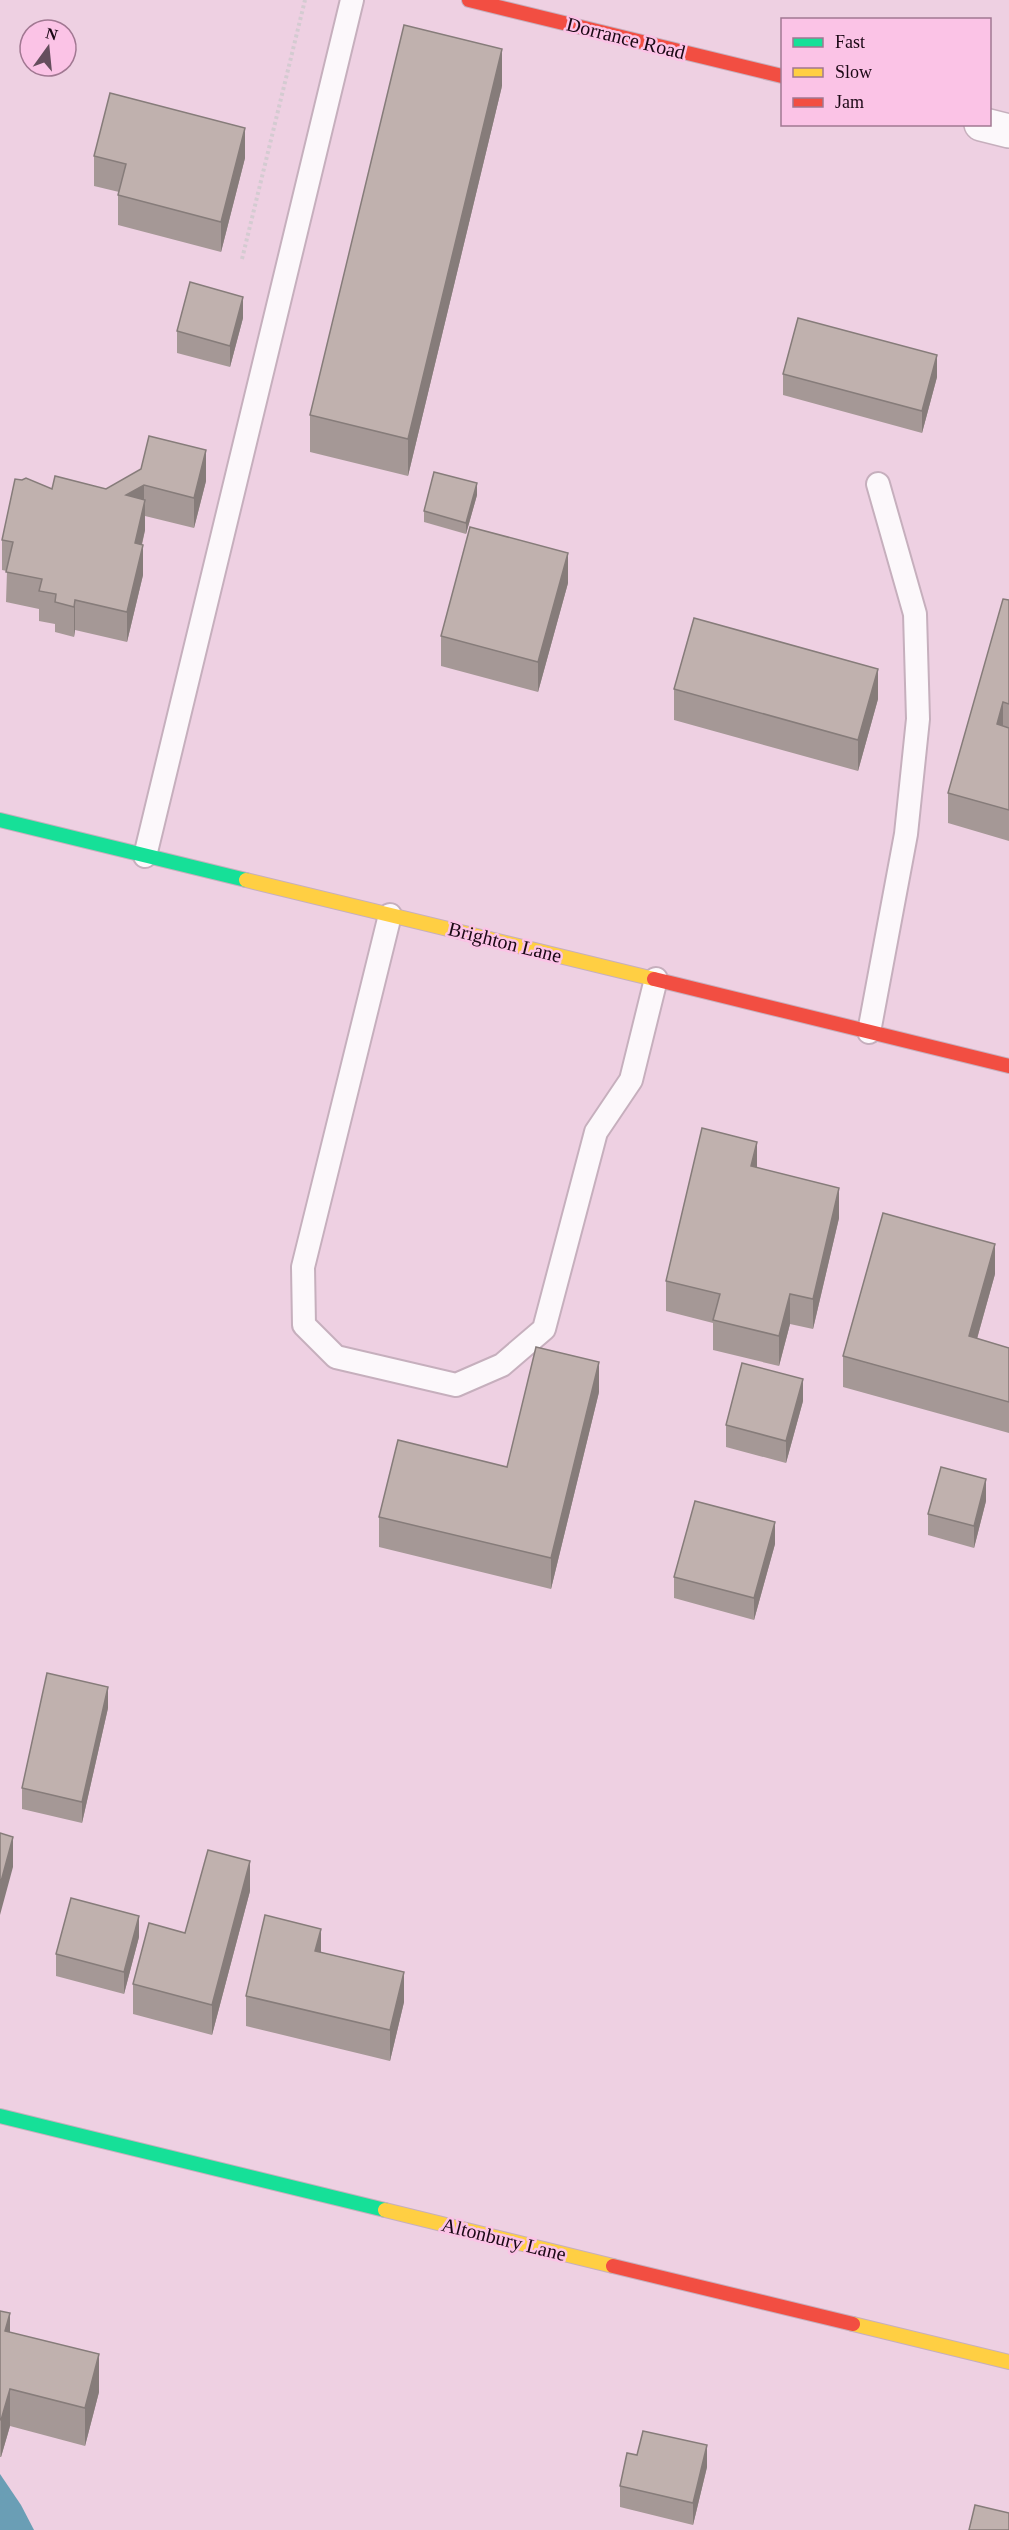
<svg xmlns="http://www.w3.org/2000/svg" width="1009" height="2530" viewBox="0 0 1009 2530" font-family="'Times New Roman',serif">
<rect width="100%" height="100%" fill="#eed0e2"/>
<path fill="#6a9eb5" d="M0,2474L21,2505L34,2530H0Z"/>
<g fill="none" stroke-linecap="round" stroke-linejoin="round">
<defs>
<path id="lane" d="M145,856L352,0
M390,915L303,1267L304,1325L336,1357L456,1385L502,1365L544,1329L596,1132L631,1080L656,979
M869,1032L906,834L918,719L915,614L878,484"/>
<path id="street" d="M981,124L1009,131"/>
<path id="fast" d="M0,820L246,880
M0,2116L385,2210"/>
<path id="slow" d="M246,880L654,979
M385,2210L613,2266
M853,2324L1009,2362"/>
<path id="jam" d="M469,0L782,76
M654,979L1009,1066
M613,2266L853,2324"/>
</defs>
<use href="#lane" stroke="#c6afbd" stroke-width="26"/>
<use href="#street" stroke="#c6afbd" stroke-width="36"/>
<use href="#fast" stroke="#c6afbd" stroke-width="16"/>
<use href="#slow" stroke="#c6afbd" stroke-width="16"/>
<use href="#jam" stroke="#c6afbd" stroke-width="16"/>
<path stroke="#d4cbd1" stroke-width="4" stroke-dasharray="3 3" stroke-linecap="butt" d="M242,259L305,0"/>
<use href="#lane" stroke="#fcf8fb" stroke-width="22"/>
<use href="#street" stroke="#fcf8fb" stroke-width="33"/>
<use href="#fast" stroke="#16e098" stroke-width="14"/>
<use href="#slow" stroke="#ffcf43" stroke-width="14"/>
<use href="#jam" stroke="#f24e42" stroke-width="14"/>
</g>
<path fill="#a59896" d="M502,86L408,476L310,452V415Z
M94,156L245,158L221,252L118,225V195L119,192L94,186Z
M243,318L230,367L177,353V331Z
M783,374L937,377L922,433L783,395Z
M206,481L194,528L145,516V530L142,545L143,575L127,642L75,630L74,637L55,632V624L39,621V609L6,602L7,571L2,570V540L52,489H106Z
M477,495L466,534L424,522V511Z
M568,583L538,692L441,666V636Z
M1009,600V841L948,823V793Z
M674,689L878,699L858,771L674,720Z
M757,1168L839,1218L813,1329L790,1324L779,1366L713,1350V1323L666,1311V1281Z
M995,1274L977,1339L1009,1348V1433L843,1387V1356Z
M599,1392L551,1589L379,1547V1517L507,1467Z
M803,1401L786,1463L726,1447V1425Z
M986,1501L974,1548L928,1535V1514Z
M775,1544L754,1620L674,1598V1577Z
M108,1708L82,1823L22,1809V1788Z
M250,1891L212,2035L133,2014V1984L185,1933Z
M139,1937L124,1994L56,1976V1954Z
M321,1952L404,2002L390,2061L246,2026V1996Z
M0,2311L10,2332L99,2392L85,2446L10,2426L1,2457H0Z
M707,2467L693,2525L620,2507V2486Z"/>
<path fill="#867c7a" d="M502,49V86L408,476V439Z
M245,128V158L221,252V222Z
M243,297V318L230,367V346Z
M937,355V377L922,433V411Z
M206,450V481L194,528V498Z
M477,483V495L466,534V523Z
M144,485V505L145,500V530L135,573L126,495Z
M143,545V575L127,642V612Z
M568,553V583L538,692V662Z
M75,600V630L74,637V607Z
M878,669V699L858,771V740Z
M1003,702V732L997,724Z
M757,1142V1172L751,1166Z
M839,1188V1218L813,1329V1299Z
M995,1244V1274L969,1367V1336Z
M790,1294V1324L779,1366V1336Z
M599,1362V1392L551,1589V1558Z
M803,1379V1401L786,1463V1441Z
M986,1479V1501L974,1548V1526Z
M775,1522V1544L754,1620V1598Z
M108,1687V1708L82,1823V1802Z
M13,1837V1867L0,1915V1885Z
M250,1861V1891L212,2035V2005Z
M139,1916V1937L124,1994V1972Z
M321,1929V1959L315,1951Z
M404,1972V2002L390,2061V2030Z
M10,2313V2350L5,2331Z
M99,2354V2392L85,2446V2408Z
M10,2389V2426L1,2457V2420Z
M707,2445V2467L693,2525V2503Z"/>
<path fill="#c0b1ae" stroke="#867c7a" stroke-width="1.5" d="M404,25L502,49L408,439L310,415Z
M110,93L245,128L221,222L118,195L126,164L94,156Z
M190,282L243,297L230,346L177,331Z
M798,318L937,355L922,411L783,374Z
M149,436L206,450L194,498L144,485L126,495L145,500L135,543L143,545L127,612L75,600L74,607L55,602L56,594L39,591L42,579L6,572L13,542L2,540L15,479L22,480L26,478L52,489L55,476L106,489L141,469Z
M434,472L477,483L466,523L424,511Z
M470,527L568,553L538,662L441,636Z
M1003,599L1009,600V704L1003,702L997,724L1009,728V810L948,793Z
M694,618L878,669L858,740L674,689Z
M702,1128L757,1142L751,1166L839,1188L813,1299L790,1294L779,1336L713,1320L720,1294L666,1281Z
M883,1213L995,1244L969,1336L1009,1348V1402L843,1356Z
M536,1347L599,1362L551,1558L379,1517L398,1440L507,1467Z
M742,1363L803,1379L786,1441L726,1425Z
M941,1467L986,1479L974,1526L928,1514Z
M695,1501L775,1522L754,1598L674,1577Z
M47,1673L108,1687L82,1802L22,1788Z
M0,1833L13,1837L0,1885Z
M208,1850L250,1861L212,2005L133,1984L149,1923L185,1933Z
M71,1898L139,1916L124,1972L56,1954Z
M265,1915L321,1929L315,1951L404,1972L390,2030L246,1996Z
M0,2311L10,2313L5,2331L99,2354L85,2408L10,2389L1,2420L0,2419Z
M643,2431L707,2445L693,2503L620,2486L627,2453L637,2455Z
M975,2505L1009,2513V2530H969Z"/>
<g text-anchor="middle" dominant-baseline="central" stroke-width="5" stroke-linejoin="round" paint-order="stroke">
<g font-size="20" fill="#1b0815" stroke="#fbc3e6">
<text transform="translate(626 38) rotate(14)">Dorrance Road</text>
<text transform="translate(505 942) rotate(14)">Brighton Lane</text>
<text transform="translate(504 2239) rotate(14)">Altonbury Lane</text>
</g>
</g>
<rect x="781" y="18" width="210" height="108" fill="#fbc3e6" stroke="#a17892" stroke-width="1.5"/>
<rect x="793" y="38" width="30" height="9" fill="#16e098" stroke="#a17892" stroke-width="1.5"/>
<text x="835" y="48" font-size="18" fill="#1b0815">Fast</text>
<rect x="793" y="68" width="30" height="9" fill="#ffcf43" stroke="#a17892" stroke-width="1.5"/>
<text x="835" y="78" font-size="18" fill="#1b0815">Slow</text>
<rect x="793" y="98" width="30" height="9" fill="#f24e42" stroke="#a17892" stroke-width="1.5"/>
<text x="835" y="108" font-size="18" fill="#1b0815">Jam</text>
<g transform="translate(48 48) rotate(15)"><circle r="28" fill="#fbc3e6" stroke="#a17892" stroke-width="1.5"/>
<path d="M0-4.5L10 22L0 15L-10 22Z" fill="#654e5d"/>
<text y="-9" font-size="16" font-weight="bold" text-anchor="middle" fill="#1b0815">N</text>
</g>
</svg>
